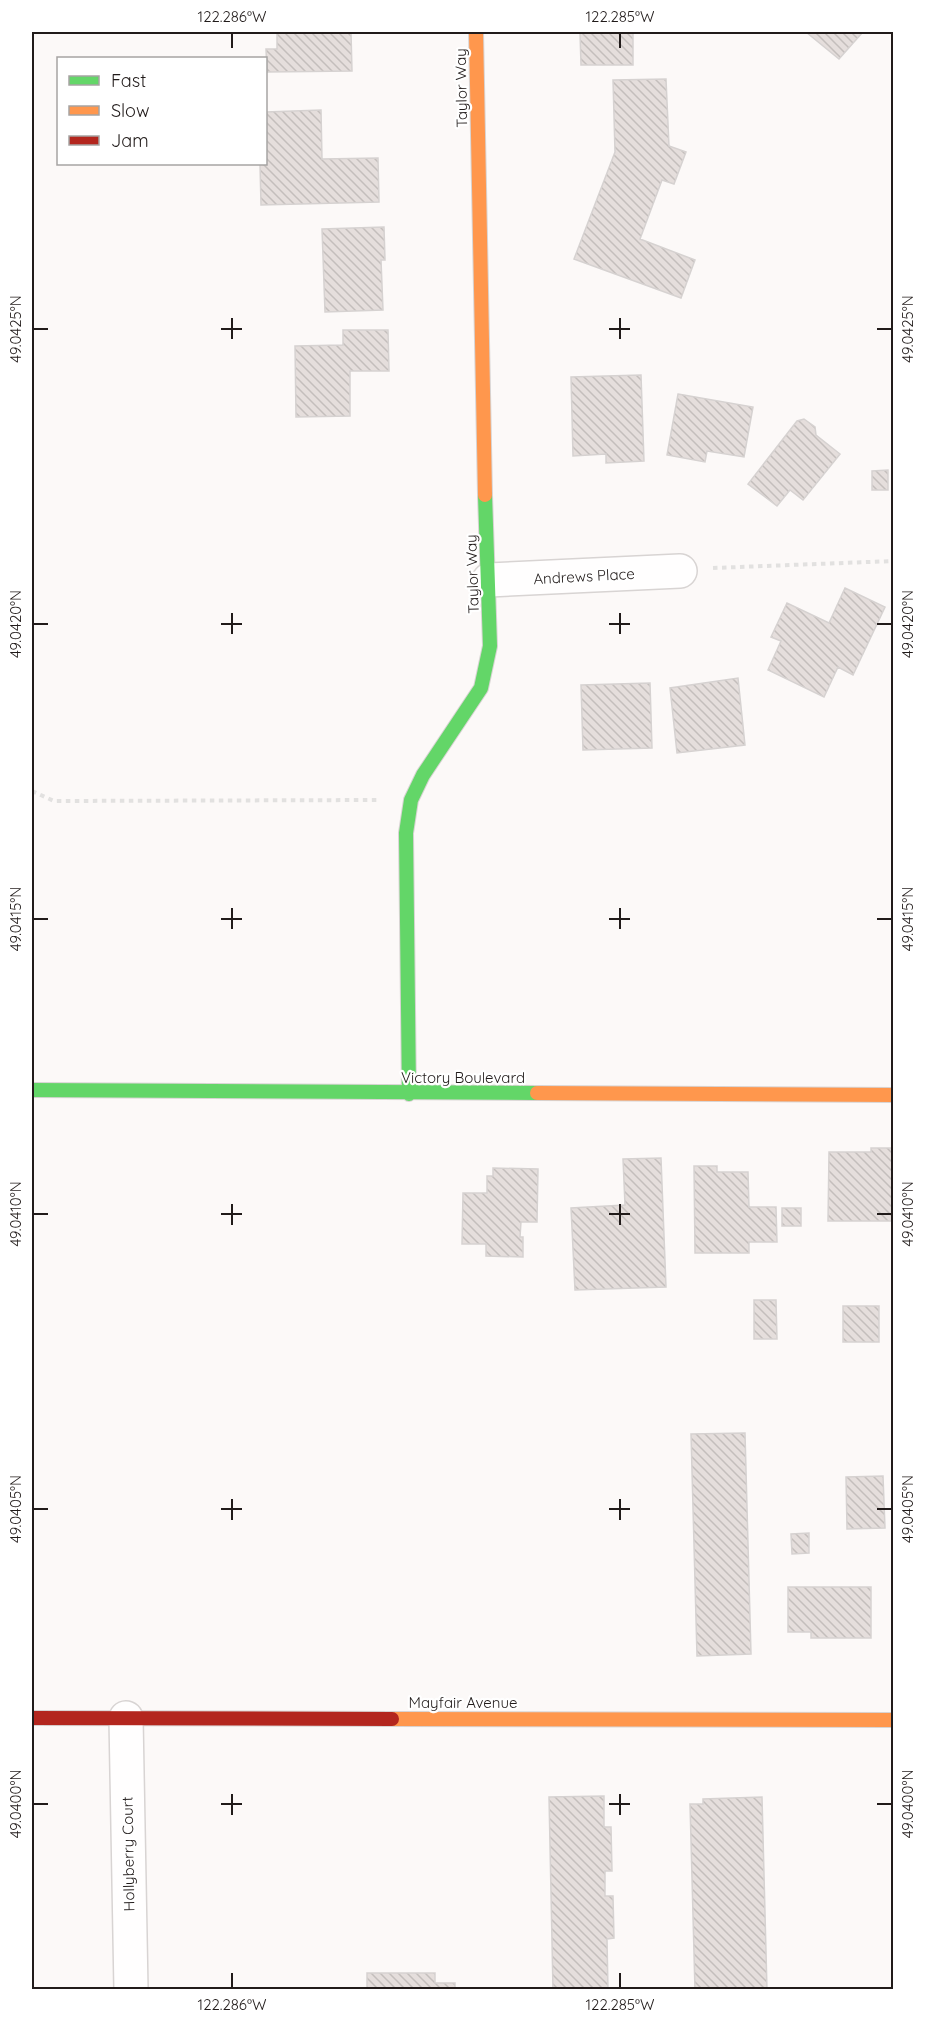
<svg xmlns="http://www.w3.org/2000/svg" width="925" height="2021" viewBox="0 0 925 2021" font-family="Quicksand,sans-serif">
<defs>
<pattern id="building-back-hatch" width="6" height="6" patternUnits="userSpaceOnUse" patternTransform="scale(1.5)"><rect width="6" height="6" fill="#e5dedc"/><path d="M-1 5l2 2M0 0l6 6M5-1l2 2" fill="none" stroke="#c4bebc"/></pattern>
</defs>
<rect width="100%" height="100%" fill="#fcf9f8"/>
<path fill="url(#building-back-hatch)" stroke="#d6d2d1" stroke-width="1.5" d="M277,32H351L352,71L267,72L266,49H277Z
M580,32H633V65H581Z
M806,32H861L862,33L839,59Z
M666,79L669,146L686,152L674,184L662,180L640,239L695,260L681,298L574,259L615,152L613,80Z
M321,110L322,159L378,158L379,202L261,205L260,164H266V112Z
M384,227L385,260H381L383,310L325,312L322,229Z
M343,330H388L389,371H350V416L296,417L295,346L343,345Z
M641,375L644,461L606,463V454L573,456L571,377Z
M678,394L753,407L744,457L707,451L705,462L667,455Z
M804,419L815,427L816,435L840,454L803,500L790,490L777,506L748,484L797,421Z
M888,470V490H872V471Z
M845,588L885,607L853,675L838,667L824,697L768,670L781,641L771,637L787,603L829,623Z
M738,678L745,745L677,753L670,688Z
M650,683L652,748L583,750L581,685Z
M871,1148H894V1221H828L829,1152H871Z
M661,1158L666,1287L575,1290L571,1208L625,1205L623,1159Z
M694,1166H717V1172H748L749,1207H776L777,1242H749V1253H695Z
M493,1168L538,1169L537,1222H521L520,1237H523V1257L486,1256V1244H462L463,1193H487V1176H493Z
M782,1208H801V1226H782Z
M754,1300H776L777,1339H754Z
M843,1306H879V1342H843Z
M745,1433L751,1654L697,1656L691,1434Z
M883,1476L885,1528L847,1529L846,1477Z
M809,1533V1553L792,1554L791,1534Z
M788,1587H871V1638H811V1632H788Z
M604,1796V1827H611L612,1871H605V1896H613L614,1938L607,1939L608,1990H553L549,1797Z
M762,1797L767,1990H695L690,1804H703V1799Z
M367,1973H435V1983H455V1990H367Z"/>
<g fill="none" stroke-linecap="round" stroke-linejoin="round">
<defs>
<path id="street" d="M489,580L680,571
M126,1718L131,1990"/>
<path id="fast" d="M32,1090L537,1093
M409,1094L406,833L411,800L423,775L481,688L490,646L485,495"/>
<path id="slow" d="M476,32L485,495
M537,1093L894,1095
M392,1719L894,1720"/>
<path id="jam" d="M32,1718L392,1719"/>
</defs>
<use href="#street" stroke="#d8d4d3" stroke-width="36"/>
<use href="#fast" stroke="#d8d4d3" stroke-width="16"/>
<use href="#slow" stroke="#d8d4d3" stroke-width="16"/>
<use href="#jam" stroke="#d8d4d3" stroke-width="16"/>
<path stroke="#e2e1e0" stroke-width="4" stroke-dasharray="4.5 4.5" stroke-linecap="butt" d="M713,568L894,561
M32,791L54,801L377,800"/>
<use href="#street" stroke="#fffefe" stroke-width="33"/>
<use href="#fast" stroke="#63d668" stroke-width="14"/>
<use href="#slow" stroke="#ff974d" stroke-width="14"/>
<use href="#jam" stroke="#b3261e" stroke-width="14"/>
</g>
<path fill="none" stroke="#211b1a" stroke-width="2" d="M232,33V48M620,33V48M232,318V339M620,318V339M33,329H48M221,329H242M609,329H630M877,329H892M232,613V634M620,613V634M33,624H48M221,624H242M609,624H630M877,624H892M232,908V929M620,908V929M33,919H48M221,919H242M609,919H630M877,919H892M232,1204V1225M620,1204V1225M33,1214H48M221,1214H242M609,1214H630M877,1214H892M232,1499V1520M620,1499V1520M33,1509H48M221,1509H242M609,1509H630M877,1509H892M232,1794V1815M620,1794V1815M33,1804H48M221,1804H242M609,1804H630M877,1804H892M232,1973V1988M620,1973V1988"/>
<g text-anchor="middle" dominant-baseline="central" stroke-width="4.5" stroke-linejoin="round" paint-order="stroke">
<g font-size="15" fill="#211b1a" stroke="#fff">
<text transform="translate(461 88) rotate(-91)">Taylor Way</text>
<text transform="translate(472 574) rotate(-92)">Taylor Way</text>
<text transform="translate(584 576) rotate(-3)">Andrews Place</text>
<text x="463" y="1077">Victory Boulevard</text>
<text x="463" y="1702">Mayfair Avenue</text>
<text transform="translate(128 1854) rotate(-91)">Hollyberry Court</text>
</g>
</g>
<rect width="925" height="2021" fill="none" stroke="#ffffff" stroke-width="66"/>
<rect x="57" y="57" width="210" height="108" fill="#ffffff" stroke="#a6a4a3" stroke-width="1.5"/>
<rect x="69" y="76" width="30" height="9" fill="#63d668" stroke="#a6a4a3" stroke-width="1.5"/>
<text x="111" y="87" font-size="18" fill="#211b1a">Fast</text>
<rect x="69" y="106" width="30" height="9" fill="#ff974d" stroke="#a6a4a3" stroke-width="1.5"/>
<text x="111" y="117" font-size="18" fill="#211b1a">Slow</text>
<rect x="69" y="136" width="30" height="9" fill="#b3261e" stroke="#a6a4a3" stroke-width="1.5"/>
<text x="111" y="147" font-size="18" fill="#211b1a">Jam</text>
<rect x="33" y="33" width="859" height="1955" fill="none" stroke="#211b1a" stroke-width="2"/>
<g font-size="15" text-anchor="middle" fill="#211b1a">
<text x="232" y="22">122.286°W</text>
<text x="620" y="22">122.285°W</text>
<text transform="translate(16 329) rotate(-90)" y="5">49.0425°N</text>
<text transform="translate(908 329) rotate(-90)" y="5">49.0425°N</text>
<text transform="translate(16 624) rotate(-90)" y="5">49.0420°N</text>
<text transform="translate(908 624) rotate(-90)" y="5">49.0420°N</text>
<text transform="translate(16 919) rotate(-90)" y="5">49.0415°N</text>
<text transform="translate(908 919) rotate(-90)" y="5">49.0415°N</text>
<text transform="translate(16 1214) rotate(-90)" y="5">49.0410°N</text>
<text transform="translate(908 1214) rotate(-90)" y="5">49.0410°N</text>
<text transform="translate(16 1509) rotate(-90)" y="5">49.0405°N</text>
<text transform="translate(908 1509) rotate(-90)" y="5">49.0405°N</text>
<text transform="translate(16 1804) rotate(-90)" y="5">49.0400°N</text>
<text transform="translate(908 1804) rotate(-90)" y="5">49.0400°N</text>
<text x="232" y="2010">122.286°W</text>
<text x="620" y="2010">122.285°W</text>
</g>
</svg>
